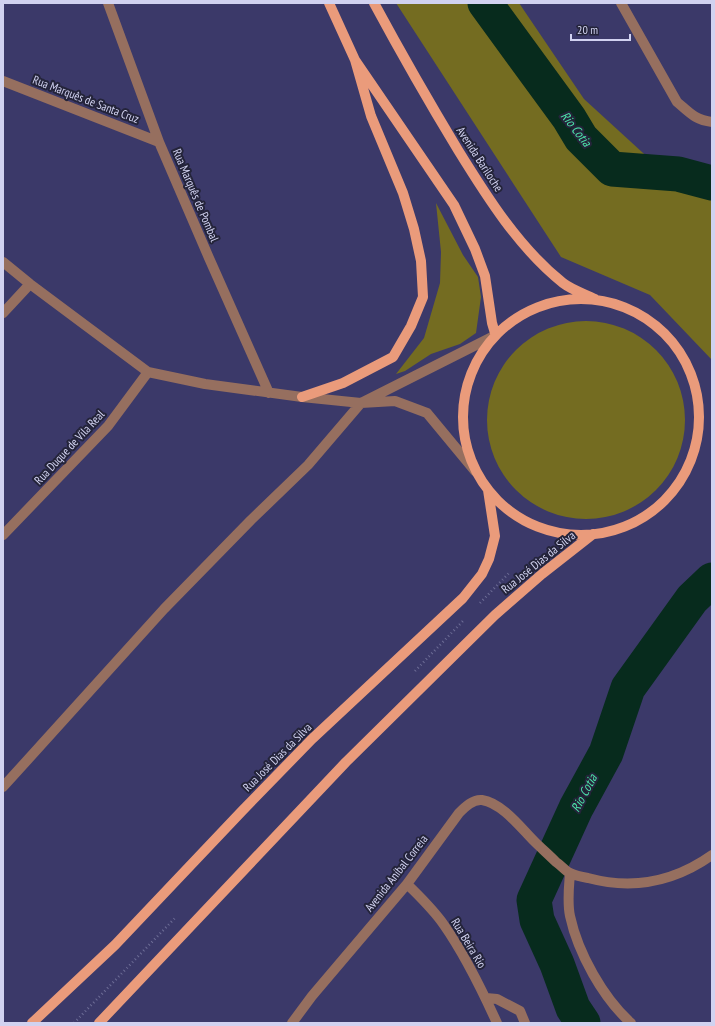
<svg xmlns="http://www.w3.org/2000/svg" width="715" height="1026" viewBox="0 0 715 1026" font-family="'PT Sans Narrow',sans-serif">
<rect width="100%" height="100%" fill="#3b3969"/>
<path fill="#746c21" d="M396,3H519L584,99L689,195L712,192V360L650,295L561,257Z
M436,203L463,255L478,277L481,297L476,333L460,344L431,354L405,371L396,374L424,338L440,283L441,252Z
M487 420a99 99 0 1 1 198 0a99 99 0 1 1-198 0Z"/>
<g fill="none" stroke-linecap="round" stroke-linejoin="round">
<path stroke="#072b1d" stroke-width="35" d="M485,3L569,118L581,138L612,169L678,174L712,183
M583,1023L573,1008L557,964L537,920L534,900L576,808L606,753L628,688L692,599L712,580"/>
<path stroke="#6e6e97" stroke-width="2.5" stroke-dasharray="1 3" stroke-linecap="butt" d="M480,603L509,573
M415,671L463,621
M74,1023L176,917"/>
<path stroke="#966f5f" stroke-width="10" d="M108,3L159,142L209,258L269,393
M621,3L677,102C690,113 695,120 712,122
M3,81L159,142
M3,262L30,284L148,372L205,384L302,397L361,403L395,401L427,413L475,471
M3,313L30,284
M3,535L108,426L148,372
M3,787L164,609L251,520L308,465L361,403L492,337
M570,873C569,887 567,902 570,916C578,953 603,998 631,1023
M407,884C420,897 433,909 444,925C465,955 482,990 497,1023
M486,998L497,999L520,1011L525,1023
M292,1023L312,996L407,884L459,813C465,807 473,799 482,800C502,803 521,828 534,841C541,848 549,855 556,862C561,865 565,871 570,873C576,876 582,877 588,878C633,890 674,882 712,855"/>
<path stroke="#ea9b7b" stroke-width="10" d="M329,3L355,60L454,205L475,249L485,276L492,323L495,333
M374,3C401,53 429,102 458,150C487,197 519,248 563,283C572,290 585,294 595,299
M463 417a118 118 0 1 1 236 0a118 118 0 1 1-236 0Z
M302,397L343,383L393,357L411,326L423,297L421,261L414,229L403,193L371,116L355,60
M32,1023L115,945L242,811L312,739L463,598L482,574L489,559L495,536L488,490
M99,1023L346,762L495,615L542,574L593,534"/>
</g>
<g text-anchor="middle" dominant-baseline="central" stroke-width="4" stroke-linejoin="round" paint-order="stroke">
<g font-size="12" fill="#d1d2f0" stroke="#24243a">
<text transform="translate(86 99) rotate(21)">Rua Marquês de Santa Cruz</text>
<text transform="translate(480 159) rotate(57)">Avenida Bariloche</text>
<text transform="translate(196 195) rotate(67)">Rua Marquês de Pombal</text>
<text transform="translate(69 447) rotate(-47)">Rua Duque de Vila Real</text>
<text transform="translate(538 562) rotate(-39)">Rua José Dias da Silva</text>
<text transform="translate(277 757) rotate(-45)">Rua José Dias da Silva</text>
<text transform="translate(396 873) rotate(-52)">Avenida Aníbal Correia</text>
<text transform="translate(469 943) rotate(59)">Rua Beira Rio</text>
</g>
<g font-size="13" font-style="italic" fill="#4ce4a9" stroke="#24243a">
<text transform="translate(576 129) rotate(52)">Rio Cotia</text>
<text transform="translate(584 793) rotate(-62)">Rio Cotia</text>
</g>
</g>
<rect width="715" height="1026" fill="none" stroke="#d1d2f0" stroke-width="8"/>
<path d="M571 34v6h59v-6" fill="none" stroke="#d1d2f0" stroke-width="2"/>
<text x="577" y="34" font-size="12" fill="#d1d2f0" stroke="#24243a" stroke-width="3" paint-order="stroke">20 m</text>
</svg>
